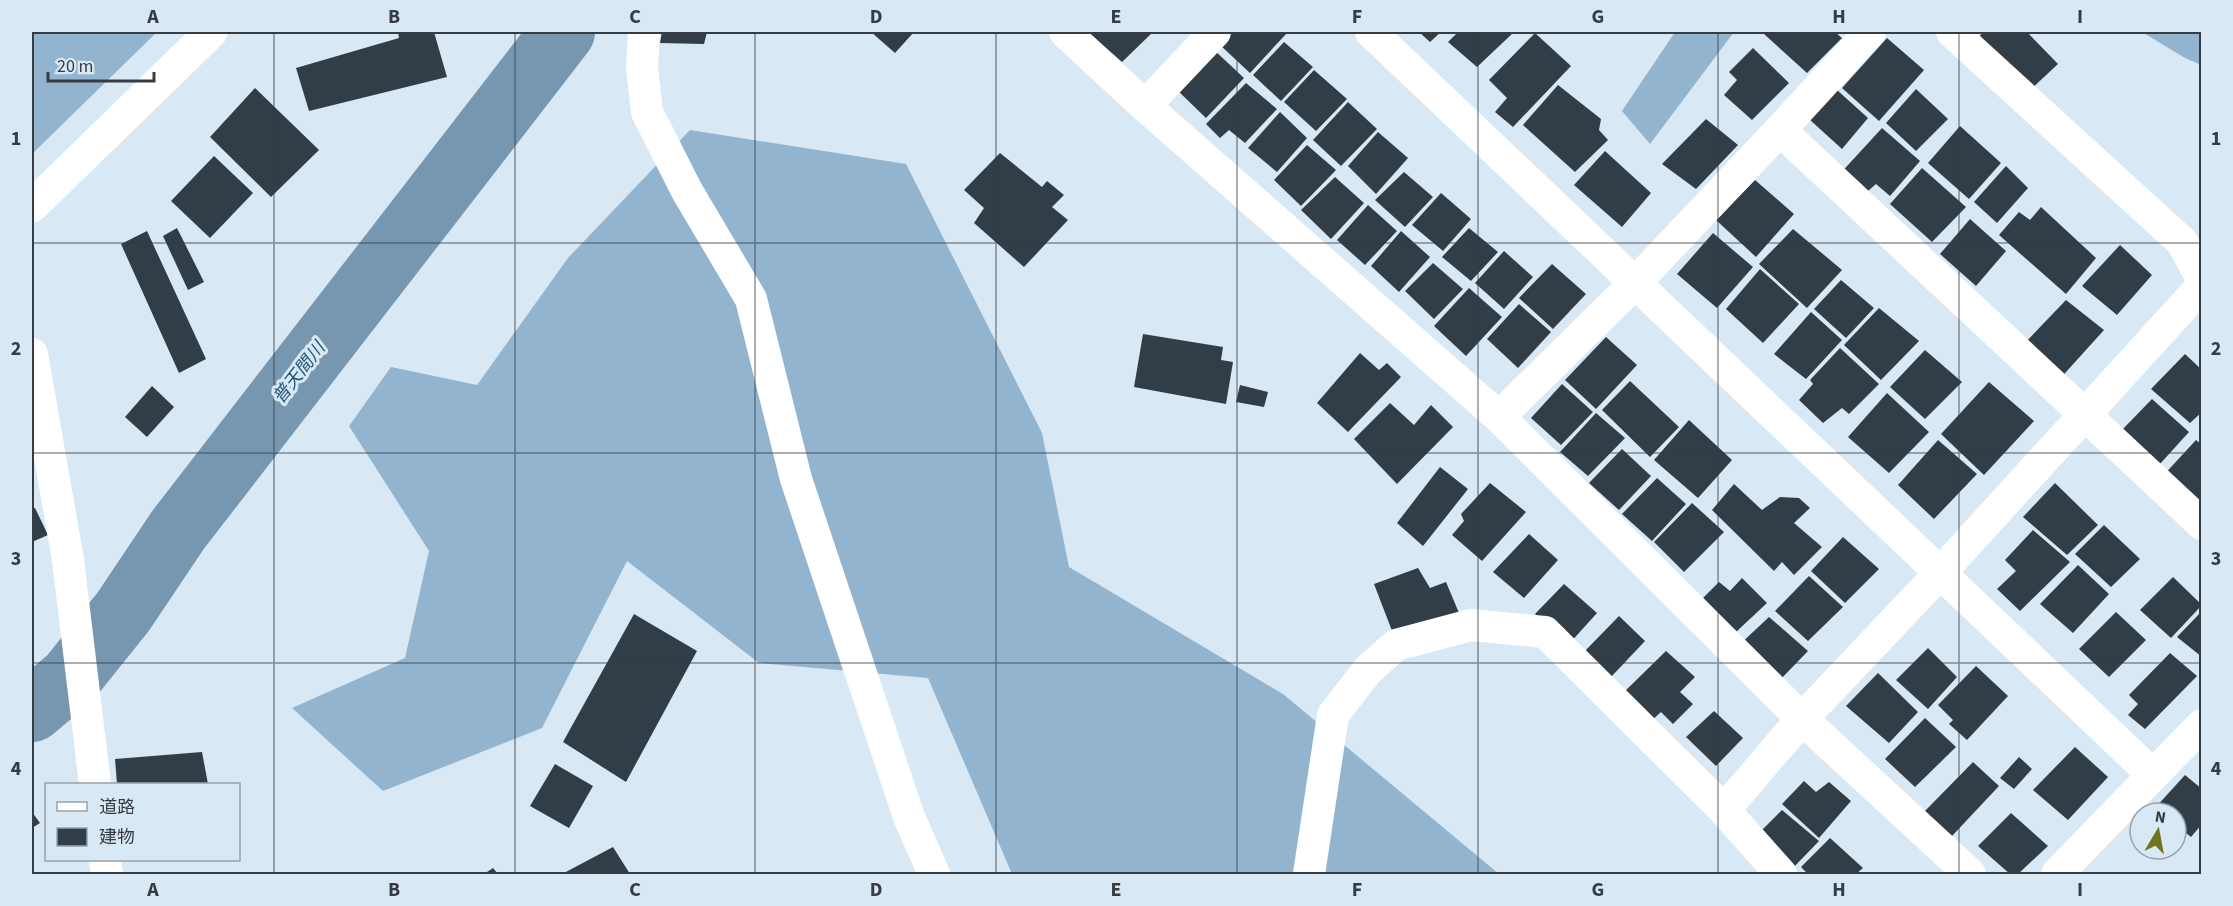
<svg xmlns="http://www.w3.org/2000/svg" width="2233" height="906" viewBox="0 0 2233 906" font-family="'Source Sans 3','Noto Sans JP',sans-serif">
<rect width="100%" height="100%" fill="#d8e8f4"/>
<path fill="#93b4ce" d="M32,32H157L32,154Z
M1675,32H1734L1650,144L1622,111Z
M2142,32H2201V65L2185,58Z
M690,130L906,164L1042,433L1069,567L1283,694L1499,874H1012L928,678L759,663L627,561L542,728L383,791L292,708L405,658L429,551L349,426L391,367L477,385L568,258Z"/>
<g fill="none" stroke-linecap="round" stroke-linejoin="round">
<path stroke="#7797b0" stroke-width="64" d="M32,710L70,678L123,612L178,530L563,32"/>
</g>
<path fill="#313e48" d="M398,32H434L447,77L309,111L296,68L399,38Z
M662,32H707L704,44L660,43Z
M871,32H914L895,53Z
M1088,32H1153L1122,62Z
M1232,32H1283L1286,34L1250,73L1219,44Z
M1419,32H1441L1430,42Z
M1458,32H1514L1477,67L1448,42Z
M1766,32H1835L1842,38L1807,73L1764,34Z
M1984,32H2027L2058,64L2027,93L1974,41Z
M1535,33L1571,66L1513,127L1495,112L1507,98L1489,80Z
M1887,38L1924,70L1879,121L1842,88Z
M1284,42L1313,67L1281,101L1253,75Z
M1753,48L1789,83L1752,120L1724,95L1737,80L1729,72Z
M1213,49L1244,78L1206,118L1175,88Z
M1314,70L1347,99L1316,131L1284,102Z
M1246,83L1277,109L1245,143L1229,130L1220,138L1206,124Z
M1558,85L1601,119L1599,130L1608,140L1575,172L1523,125Z
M255,88L319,150L271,197L210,137Z
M1916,89L1948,119L1916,151L1886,123Z
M1837,90L1868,118L1842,149L1809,119Z
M1348,102L1377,129L1341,166L1313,140Z
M1280,112L1307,138L1277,172L1248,148Z
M1706,119L1738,145L1696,189L1662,164Z
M1960,126L2001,163L1969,199L1928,163Z
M1882,128L1920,161L1890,196L1876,184L1860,198L1837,177Z
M1378,132L1408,158L1376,194L1348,166Z
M1307,145L1336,170L1301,206L1274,180Z
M1605,151L1651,193L1622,227L1574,185Z
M1000,153L1042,187L1047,181L1064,195L1052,207L1068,220L1024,267L974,223L984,208L964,190Z
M214,156L253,193L210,238L171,201Z
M2006,166L2028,188L1997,223L1974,202Z
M1922,168L1966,207L1932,242L1890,204Z
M1404,172L1433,197L1405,227L1375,200Z
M1335,177L1364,203L1331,239L1301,210Z
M1755,180L1794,214L1756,257L1716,220Z
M1441,193L1471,219L1443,251L1412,225Z
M1368,205L1397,231L1365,265L1337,240Z
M2041,207L2096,258L2066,294L1999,235L2019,212L2030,220Z
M1970,219L2006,251L1976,286L1940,254Z
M177,228L204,282L188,290L163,236Z
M1469,228L1498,252L1471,281L1442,257Z
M1793,229L1842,270L1807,308L1759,264Z
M147,231L206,359L179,373L121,244Z
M1401,231L1430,257L1399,292L1371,266Z
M1713,233L1753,267L1717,308L1677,274Z
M2120,245L2152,275L2117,315L2082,286Z
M1504,251L1533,277L1504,309L1475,283Z
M1433,263L1463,289L1434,319L1405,291Z
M1552,264L1586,294L1553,329L1519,298Z
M1760,269L1799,304L1763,343L1726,309Z
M1841,280L1874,308L1846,338L1814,309Z
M1469,288L1502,317L1466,356L1434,326Z
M2066,300L2104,330L2057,382L2020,348Z
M1519,304L1551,332L1518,368L1487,339Z
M1879,308L1919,341L1881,380L1844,345Z
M1811,312L1842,340L1806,379L1774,354Z
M1143,334L1223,347L1221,360L1233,362L1226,404L1134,387Z
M1606,337L1637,365L1596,409L1565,380Z
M1840,348L1879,384L1849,414L1842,408L1823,423L1799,400L1813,384L1810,380Z
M1925,350L1962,382L1925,419L1890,387Z
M1360,353L1379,370L1387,363L1401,377L1348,432L1317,403Z
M2185,354L2202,370V412L2190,423L2151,389Z
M1630,381L1679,427L1650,457L1602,410Z
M1989,382L2034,421L1984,475L1941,434Z
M1562,384L1593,412L1561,445L1531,418Z
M1240,385L1268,392L1264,407L1236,402Z
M152,386L174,407L147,437L125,417Z
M1887,393L1929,432L1889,473L1848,437Z
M2152,399L2189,432L2159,465L2121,431Z
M1390,403L1414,425L1431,405L1453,427L1397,484L1354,439Z
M1596,413L1625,438L1588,476L1560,452Z
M1689,420L1732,460L1698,498L1654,460Z
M1938,440L1977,474L1934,519L1898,485Z
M2196,440L2202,445V506L2160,479Z
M1622,449L1651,476L1619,510L1589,483Z
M1440,467L1468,489L1423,546L1397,523Z
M1657,478L1686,504L1652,541L1622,514Z
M1490,483L1526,512L1482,561L1452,535L1464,521L1461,514Z
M2055,483L2098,525L2067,555L2023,517Z
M1734,484L1762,510L1780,497L1799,498L1810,508L1794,523L1822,547L1794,575L1782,562L1774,571L1712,510Z
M1692,503L1724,532L1684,572L1654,542Z
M35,508L48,535L32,542V509Z
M2104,525L2140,559L2111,587L2075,554Z
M2033,530L2070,562L2020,611L1997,589L2016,571L2005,560Z
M1529,534L1558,560L1524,598L1493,572Z
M1843,537L1879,569L1845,603L1811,571Z
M2078,565L2109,594L2073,633L2040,604Z
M1418,568L1430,588L1446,582L1459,613L1394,636L1374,584Z
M1809,576L1843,607L1808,641L1775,611Z
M2173,577L2202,605L2171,638L2140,610Z
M1742,578L1767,603L1736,632L1703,598L1719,582L1730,591Z
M1564,584L1597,613L1569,644L1535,614Z
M2202,611V657L2177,637Z
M2116,612L2146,640L2109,677L2079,649Z
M634,614L697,651L626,782L563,742Z
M1619,616L1645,641L1611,677L1584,652Z
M1769,617L1808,651L1776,684L1737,647Z
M1928,648L1957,677L1928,709L1896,680Z
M1666,651L1695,677L1680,692L1693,704L1673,724L1661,712L1649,723L1621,695Z
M2170,653L2197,676L2145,729L2128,715L2138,704L2129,695Z
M1976,666L2008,696L1967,740L1949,724L1953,720L1938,705Z
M1878,673L1918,712L1889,743L1846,706Z
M1714,711L1743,738L1716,766L1686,737Z
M1925,718L1956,747L1915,787L1885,759Z
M2075,747L2108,777L2068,820L2033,790Z
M202,752L208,784H117L115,759Z
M2019,757L2032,769L2014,789L2000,778Z
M1973,762L1999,786L1952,836L1924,812Z
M555,764L593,786L569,828L530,806Z
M2185,775L2202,789V824L2191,837L2176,825V813H2161L2155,808Z
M1804,781L1816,792L1829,782L1851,801L1819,838L1782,804Z
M1782,810L1819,841L1792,869L1756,836Z
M32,812L40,823L32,828Z
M2011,813L2048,846L2018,874H2010L1978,846Z
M1830,838L1863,868L1856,874H1808L1801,867Z
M613,847L630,874H562Z
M493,868L498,874H484Z"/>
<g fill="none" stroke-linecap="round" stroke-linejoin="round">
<path stroke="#fff" stroke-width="32" d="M644,32L642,68L647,112L687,191L751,299L796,479L909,817L934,874
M1065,32L1145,106L1499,417L1802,719L1970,874
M1371,32L2153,775L2202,725
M1952,32L2182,242L2202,279
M1145,106L1215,32
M1780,130L2202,524
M32,354L68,560L95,784
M1499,417L1635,283L1780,130L1870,32
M1724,810L1802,719L1941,572L2202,286
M105,860L107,874
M1309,874L1333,715L1368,670L1396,645L1471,625L1545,632L1724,810L1781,874
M2057,874L2153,775"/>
<path stroke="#fff" stroke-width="33" d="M32,206L211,32"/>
</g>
<path fill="none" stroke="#363c41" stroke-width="1.5" stroke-opacity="0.55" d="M274,32V874M515,32V874M755,32V874M996,32V874M1237,32V874M1478,32V874M1718,32V874M1959,32V874M32,243H2202M32,453H2202M32,663H2202"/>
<g text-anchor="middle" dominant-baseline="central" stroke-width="6" stroke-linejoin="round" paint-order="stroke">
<g font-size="18" font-style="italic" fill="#20577b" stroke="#d8e8f4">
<text transform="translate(299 373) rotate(-52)">普天間川</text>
</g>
</g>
<rect width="2233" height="906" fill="none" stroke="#d8e8f4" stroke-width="66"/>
<rect x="45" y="783" width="195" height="78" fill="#d8e8f4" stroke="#97a3ac" stroke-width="1.5"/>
<rect x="57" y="802" width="30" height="9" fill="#ffffff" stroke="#97a3ac" stroke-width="1.5"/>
<text x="99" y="813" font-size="18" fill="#363c41">道路</text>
<rect x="57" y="828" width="30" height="18" fill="#313e48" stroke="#97a3ac" stroke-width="1.5"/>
<text x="99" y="843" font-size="18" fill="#363c41">建物</text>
<g transform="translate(2158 831) rotate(10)"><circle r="28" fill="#d8e8f4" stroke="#97a3ac" stroke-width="1.5"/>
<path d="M0-4.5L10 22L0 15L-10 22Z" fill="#70741c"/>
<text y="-9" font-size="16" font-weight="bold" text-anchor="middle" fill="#363c41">N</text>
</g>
<path d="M48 72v9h106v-9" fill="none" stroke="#363c41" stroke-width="3"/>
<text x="57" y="72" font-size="18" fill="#363c41" stroke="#d8e8f4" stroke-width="4.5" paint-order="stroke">20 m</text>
<rect x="33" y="33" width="2167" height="840" fill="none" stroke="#363c41" stroke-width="2"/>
<g font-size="20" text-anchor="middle" font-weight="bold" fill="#363c41">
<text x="153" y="23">A</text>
<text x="394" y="23">B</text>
<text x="635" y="23">C</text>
<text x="876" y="23">D</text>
<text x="1116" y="23">E</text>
<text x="1357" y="23">F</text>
<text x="1598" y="23">G</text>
<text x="1839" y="23">H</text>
<text x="2080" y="23">I</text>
<text x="16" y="145">1</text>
<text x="2216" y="145">1</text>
<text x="16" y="355">2</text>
<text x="2216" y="355">2</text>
<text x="16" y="565">3</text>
<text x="2216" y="565">3</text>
<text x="16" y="775">4</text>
<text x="2216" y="775">4</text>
<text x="153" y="896">A</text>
<text x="394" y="896">B</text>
<text x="635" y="896">C</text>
<text x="876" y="896">D</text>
<text x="1116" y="896">E</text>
<text x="1357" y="896">F</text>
<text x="1598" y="896">G</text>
<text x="1839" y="896">H</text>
<text x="2080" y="896">I</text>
</g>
</svg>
